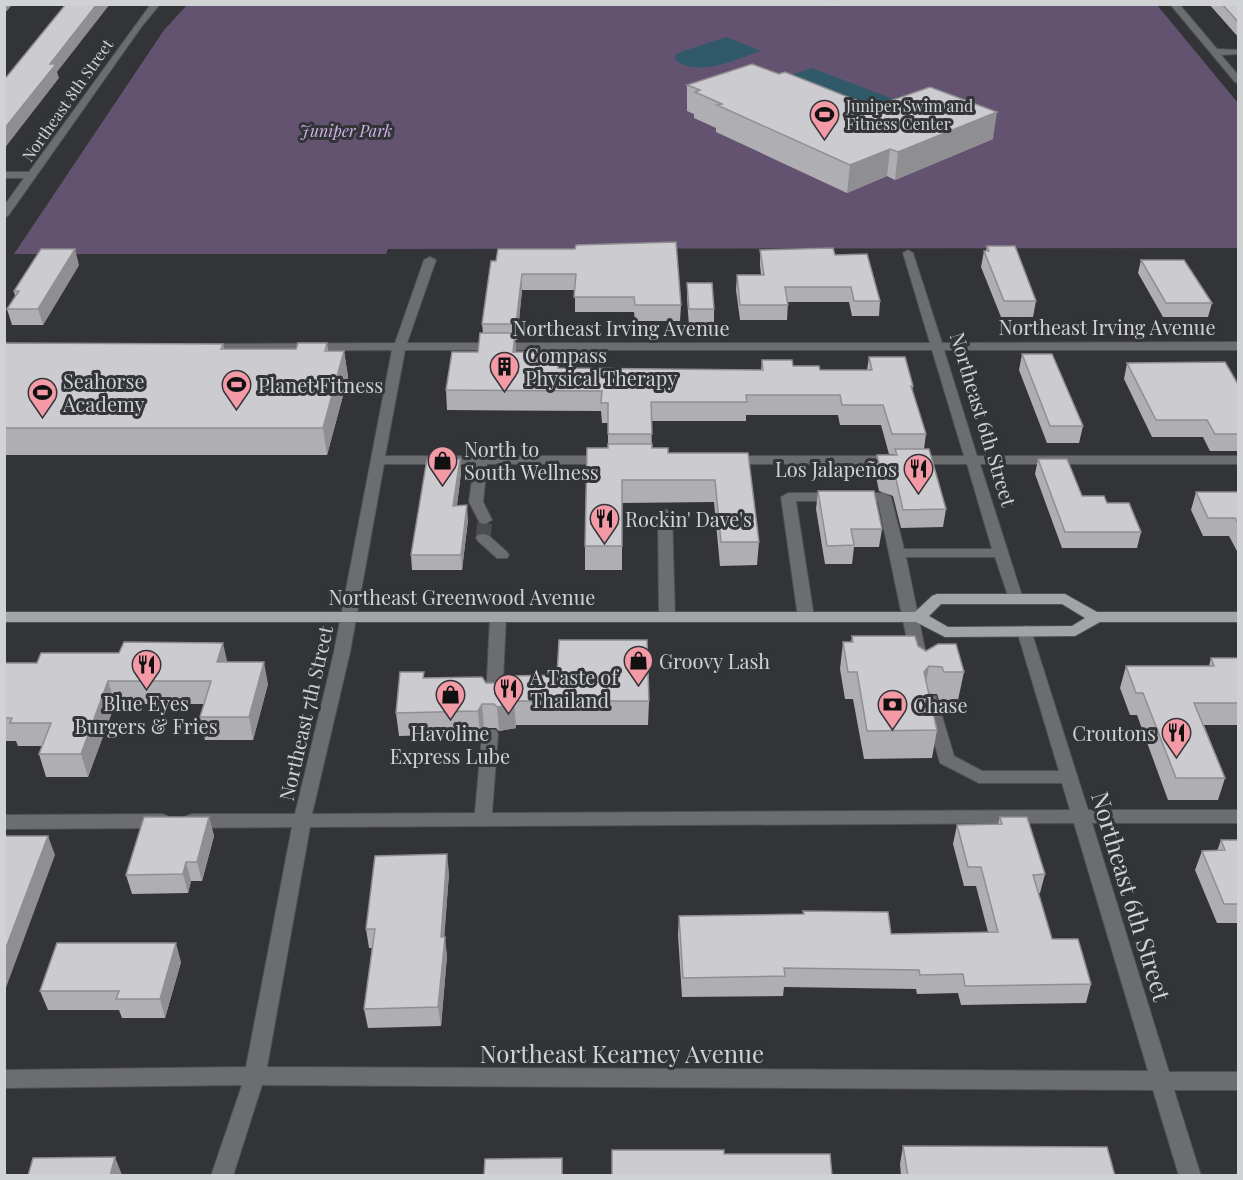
<svg xmlns="http://www.w3.org/2000/svg" width="1243" height="1180" viewBox="0 0 1243 1180" font-family="'Playfair Display',serif">
<rect width="100%" height="100%" fill="#323437"/>
<path fill="#635370" d="M187,5H1157L1238,103V248L388,249L386,254H14L164,30Z"/>
<path fill="#30596a" d="M726,37L761,51C736,59 699,78 675,60L676,54L681,52Z
M812,68L916,108L872,125L767,83Z"/>
<g fill="none" stroke-linecap="round" stroke-linejoin="round">
<path stroke="#4a4c4f" stroke-width="15" stroke-dasharray="15 8" stroke-linecap="butt" d="M483,538L485,520"/>
<defs>
<path id="minor" d="M151,4H160L142,26L8,216L4,217V206L24,178H4V172H29Z
M827,4H835V5L831,7Z
M1170,4H1179L1217,49L1238,50V54L1221,55L1238,75V83L1235,82Z
M908,250L913,253L942,343L1238,342V350H944L977,456H1238V464H980L1023,599L1015,604L1010,602L995,557H906L926,654L918,659L910,654L878,501H796L814,617L806,622L798,617L781,497L788,493H884L891,497L904,549H992L967,464H728L721,460L728,456H964L932,350H405L385,456H606L613,460L606,464H487L483,502L492,520L485,524L480,523L469,502L474,464H384L350,652L312,814L475,813L482,734L484,730H496L498,734L492,813L1070,810L1062,783H979L940,763L922,700L924,696H936L954,756L982,771H1059L1017,631L1025,626L1030,627L1088,810H1238V823H1092L1169,1072H1238V1090H1174L1201,1176H1179L1153,1090L262,1085L233,1176H211L242,1085L4,1088V1070L246,1067L292,827L192,828L186,826L183,821L186,816L192,814H295L334,652L392,350L202,351L198,350V344L395,343L424,260L430,257L436,260L407,343H930L903,253ZM1074,823L1148,1071L267,1067L310,827Z
M665,509L672,513L675,617L667,622L659,617L658,513Z
M483,534L488,535L507,552L509,555L507,558H497L478,541L476,538L478,535Z
M498,612L506,617L502,700L500,704H488L486,700L490,617Z
M162,814L168,816L171,821L168,826L162,828L4,829V815Z"/>
<path id="major" d="M937,594H1065L1097,612H1238V622H1100L1075,636L945,637L916,622H4V612H915L932,596ZM941,604H1062L1085,618L1072,626L948,627L929,616Z"/>
</defs>
<use href="#minor" stroke="#4f5053" stroke-width="2"/>
<use href="#major" stroke="#4f5053" stroke-width="2"/>
<use href="#minor" fill="#6c6d6e" fill-rule="evenodd"/>
<use href="#major" fill="#a2a5a8" fill-rule="evenodd"/>
</g>
<path fill="#afafb3" d="M1209,4H1239V38Z
M779,74L873,107L993,139L895,180L887,176L847,193L716,132V128L694,118V114L687,111V85Z
M987,246L1036,301L1033,317H1001L981,267L984,251H986Z
M498,249L681,305L680,321H635L634,312H575V290H522L517,340H515L516,352L559,368L761,370L762,360L793,366L820,370H867L869,357L913,386L912,391L926,434L924,449L946,509L943,527L901,528L893,496L879,491L875,472L877,455H894V454H889L881,425H840L838,415H746V421H651L652,448L668,453H748L759,542L757,565L720,566L714,502L622,503V570H585V546L608,448V423H602L601,411L447,410L446,390L478,352L483,333L482,324L496,261Z
M760,250L835,255L880,301L879,316H852L849,302H788L787,320H740L736,290L737,275H761L760,265Z
M1141,260L1212,303L1208,317H1163L1138,273Z
M79,265L43,325H12L7,309L15,296L14,291Z
M687,283L714,309V326H689L687,299Z
M4,343L223,344L224,349H296L327,343L328,351H344L348,377L327,455H4Z
M1022,354L1083,426L1079,443H1047L1019,370Z
M1127,363L1239,386V451H1210L1203,437H1152L1124,379Z
M460,459L461,473L457,505L468,520L462,570H412L411,555Z
M1038,459L1082,496L1107,503L1141,532L1137,548H1062L1035,474Z
M818,491L882,529L879,547H854L852,564H825L816,509Z
M1196,492H1239V551H1237L1229,536H1203L1191,510Z
M852,636L918,646L964,672L958,700H939L937,694H929L937,730L932,758L864,759L853,699H845L840,669L843,642H851Z
M1211,658H1239V725H1204L1225,778L1218,800H1168L1137,715H1130L1120,688L1126,666H1209Z
M227,662L268,684L253,740H205L200,717L204,704H115L88,777H46L39,754L42,746H18L16,741H4V663Z
M425,678L486,683L649,701L648,725H516V728L499,731L496,728H484L480,734L399,736L396,713Z
M209,817L214,836L202,881H191L188,893L132,894L126,875Z
M1000,817L1045,874L1040,893H1038L1052,939L1091,984L1086,1003L961,1005L958,993L917,994L916,989L784,987L783,996L682,997L678,935L679,916L803,914V911L891,934L988,932L976,886H964L953,844L957,825L998,824Z
M1221,840H1239V923H1217L1195,870L1202,851H1217Z
M449,873L444,937L447,956L441,1026L368,1028L364,1009L372,948H369L366,929Z
M181,962L165,1018H122L119,1010H48L40,991Z
M903,1146L1115,1176H901L900,1164Z"/>
<path fill="#8f8f92" d="M4,4H13L4,14Z
M97,4H110L57,72L59,78L4,149V129L50,64Z
M997,112L993,139L895,180L898,152Z
M890,149L887,176L847,193L850,165Z
M75,249L79,265L43,325L38,309Z
M522,274V290L517,340L516,324Z
M515,333L516,352H513Z
M344,351L348,377L327,455L323,428Z
M460,459L461,473L455,520L453,506Z
M467,505L468,520L462,570L461,555Z
M223,643L228,665L217,662Z
M264,662L268,684L253,740L249,717Z
M929,666L924,694V672Z
M108,681L115,704L88,777L81,754Z
M514,701L516,728L499,731L497,707Z
M482,704L484,728L480,734L478,711Z
M209,817L214,836L202,881L197,862Z
M48,836L55,855L4,993V953Z
M447,854L449,873L443,956L441,937Z
M186,862L191,881L188,893L183,874Z
M445,937L447,956L441,1026L438,1007Z
M176,943L181,962L165,1018L160,999Z
M115,1157L122,1175L110,1176Z"/>
<path fill="#ccccd0" stroke="#8f8f92" stroke-width="1.5" d="M66,4H97L50,64H56L4,129V80Z
M1222,4H1239V23Z
M752,64L779,74L785,72L873,107L930,87L997,112L898,152L890,149L850,165L717,105L722,104L695,92L700,90L687,85Z
M676,242L681,305H635L634,297H574L576,274H522L516,324H482L491,261H496L498,249H575L576,245Z
M987,246H1015L1036,301H1004L984,251H989Z
M833,248L835,255L867,254L880,301H854L851,287H785L788,305H740L737,275H764L760,250Z
M41,249H75L38,309H7L19,291H14Z
M1141,260H1184L1212,303H1166Z
M687,283H712L714,309H689Z
M480,333H515L513,352H559L558,368L763,370L762,360H792L793,366H819L820,370H872L869,357H905L913,386H911L926,434H892L883,405H842L840,395H746L747,402H651L652,434H608V403H601L602,391L446,390L452,352H478Z
M5,343L223,344L221,349H296L298,343H327L325,351H344L323,428H4Z
M1022,354H1052L1083,426H1050Z
M1225,362L1239,386V434H1215L1207,420H1156L1127,363Z
M608,444H652V448H668V453H748L759,542H721L715,480H622V546H585L587,448H608Z
M895,449H929L946,509L903,510L896,479L881,473L877,455H897Z
M427,459H460L453,506L467,505L461,555H411Z
M1038,459H1067L1082,496H1104L1107,503H1129L1141,532H1065Z
M818,491H874L882,529H851L854,545L827,546Z
M1196,492H1239V525L1235,518H1208Z
M852,636H915L918,646L926,651L938,644H956L964,672H944L942,667L929,666L924,672L937,730L867,731L857,672H848L843,642H853Z
M559,640H647L649,701H514V705L497,707L494,704H482L478,711L396,713L400,672H424L423,678L482,677L486,683H498L503,676L557,675Z
M124,642L223,643L217,662H264L249,717H200L211,681H108L81,754H39L51,723H10L12,718H4V663H37L41,653H119Z
M1211,658H1239V703H1194L1225,778H1176L1143,693H1136L1126,666H1214Z
M144,817H209L197,862H186L183,874L126,875Z
M1000,817H1027L1045,874L1033,875L1052,939H1078L1091,984L965,986L963,974L920,975L919,970L784,968L785,976L683,978L679,916L804,914L803,911L888,912L891,934L998,932L981,867H968L957,825L1002,824Z
M4,836H48L4,953Z
M1221,840H1239V904H1224L1202,851L1225,850Z
M447,854L441,937H445L438,1007L364,1009L375,929H366L375,856Z
M57,943H176L160,999H116L119,991H40Z
M903,1146L1107,1147L1115,1176H908Z
M612,1150H724V1154H830L832,1176H612Z
M115,1157L110,1176H28L33,1158Z
M562,1158V1176H484L485,1159Z"/>
<defs>
<symbol id="stadium-pin" viewBox="-11 -11 22 30"><path d="M0 17L-7.5 6A9.5 9.5 0 1 1 7.5 6Z" fill="#f49aa6" stroke="#323437"/><path d="M0-5a6.5 5 0 1 0 0 10a6.5 5 0 1 0 0-10ZM-3.5-1.8h7v3.6h-7Z" fill="#111"/></symbol>
<symbol id="building-pin" viewBox="-11 -11 22 30"><path d="M0 17L-7.5 6A9.5 9.5 0 1 1 7.5 6Z" fill="#f49aa6" stroke="#323437"/><path d="M-4-6H4V6H1V3H-1V6H-4ZM-2.5-4.3h1.7v1.8h-1.7ZM.8-4.3h1.7v1.8H.8ZM-2.5-1h1.7V.8h-1.7ZM.8-1h1.7V.8H.8Z" fill="#111"/></symbol>
<symbol id="shop-pin" viewBox="-11 -11 22 30"><path d="M0 17L-7.5 6A9.5 9.5 0 1 1 7.5 6Z" fill="#f49aa6" stroke="#323437"/><path d="M-5-2.5h2.3a2.7 3.5 0 0 1 5.4 0H5L5.5 6h-11ZM-1.5-2.5h3a1.5 2.3 0 0 0-3 0Z" fill="#111"/></symbol>
<symbol id="restaurant-pin" viewBox="-11 -11 22 30"><path d="M0 17L-7.5 6A9.5 9.5 0 1 1 7.5 6Z" fill="#f49aa6" stroke="#323437"/><path d="M-5-6h1v4h1v-4h1v4h1v-4h1v5L-1.5 .5V6h-2V.5L-5-1ZM5-6V6H3V1.5H1.5Q1.5-4 5-6Z" fill="#111"/></symbol>
<symbol id="bank-pin" viewBox="-11 -11 22 30"><path d="M0 17L-7.5 6A9.5 9.5 0 1 1 7.5 6Z" fill="#f49aa6" stroke="#323437"/><path d="M-6-4H6V4H-6ZM0-2.3a2.3 2.3 0 1 0 0 4.6a2.3 2.3 0 1 0 0-4.6Z" fill="#111"/></symbol>
</defs>
<g fill-rule="evenodd">
<use href="#stadium-pin" x="808" y="98" width="33" height="45"/>
<use href="#building-pin" x="488" y="350" width="33" height="45"/>
<use href="#stadium-pin" x="220" y="368" width="33" height="45"/>
<use href="#stadium-pin" x="26" y="376" width="33" height="45"/>
<use href="#shop-pin" x="426" y="444" width="33" height="45"/>
<use href="#restaurant-pin" x="902" y="452" width="33" height="45"/>
<use href="#restaurant-pin" x="588" y="502" width="33" height="45"/>
<use href="#shop-pin" x="622" y="644" width="33" height="45"/>
<use href="#restaurant-pin" x="130" y="648" width="33" height="45"/>
<use href="#restaurant-pin" x="492" y="672" width="33" height="45"/>
<use href="#shop-pin" x="434" y="678" width="33" height="45"/>
<use href="#bank-pin" x="876" y="688" width="33" height="45"/>
<use href="#restaurant-pin" x="1160" y="716" width="33" height="45"/>
</g>
<g text-anchor="middle" dominant-baseline="central" stroke-width="6" stroke-linejoin="round" paint-order="stroke">
<g font-size="16" fill="#d1d2d4" stroke="#323437">
<text transform="translate(67 100) rotate(-55)">Northeast 8th Street</text>
</g>
<g font-size="16" fill="#d1d2d4" stroke="#323437" text-anchor="start">
<text x="846" y="105">Juniper Swim and<tspan x="846" dy="18">Fitness Center</tspan></text>
</g>
<g font-size="16" font-style="italic" fill="#d1b3eb" stroke="#323437">
<text x="346" y="130">Juniper Park</text>
</g>
<g font-size="20" fill="#d1d2d4" stroke="#323437">
<text x="1107" y="326">Northeast Irving Avenue</text>
<text x="621" y="327">Northeast Irving Avenue</text>
<text transform="translate(984 419) rotate(73)">Northeast 6th Street</text>
<text x="462" y="596">Northeast Greenwood Avenue</text>
<text transform="translate(305 713) rotate(-77)">Northeast 7th Street</text>
</g>
<g font-size="20" fill="#d1d2d4" stroke="#323437" text-anchor="start">
<text x="525" y="354">Compass<tspan x="525" dy="23">Physical Therapy</tspan></text>
<text x="63" y="380">Seahorse<tspan x="63" dy="23">Academy</tspan></text>
<text x="258" y="384">Planet Fitness</text>
<text x="464" y="448">North to<tspan x="464" dy="23">South Wellness</tspan></text>
<text x="897" y="468" text-anchor="end">Los Jalapeños</text>
<text x="625" y="518">Rockin' Dave's</text>
<text x="659" y="660">Groovy Lash</text>
<text x="530" y="676">A Taste of<tspan x="530" dy="23">Thailand</tspan></text>
<text x="146" y="702" text-anchor="middle">Blue Eyes<tspan x="146" dy="23">Burgers &amp; Fries</tspan></text>
<text x="913" y="704">Chase</text>
<text x="450" y="732" text-anchor="middle">Havoline<tspan x="450" dy="23">Express Lube</tspan></text>
<text x="1156" y="732" text-anchor="end">Croutons</text>
</g>
<g font-size="24" fill="#d1d2d4" stroke="#323437">
<text transform="translate(1132 896) rotate(73)">Northeast 6th Street</text>
<text x="622" y="1053">Northeast Kearney Avenue</text>
</g>
</g>
<rect width="1243" height="1180" fill="none" stroke="#d1d2d4" stroke-width="12"/>
</svg>
